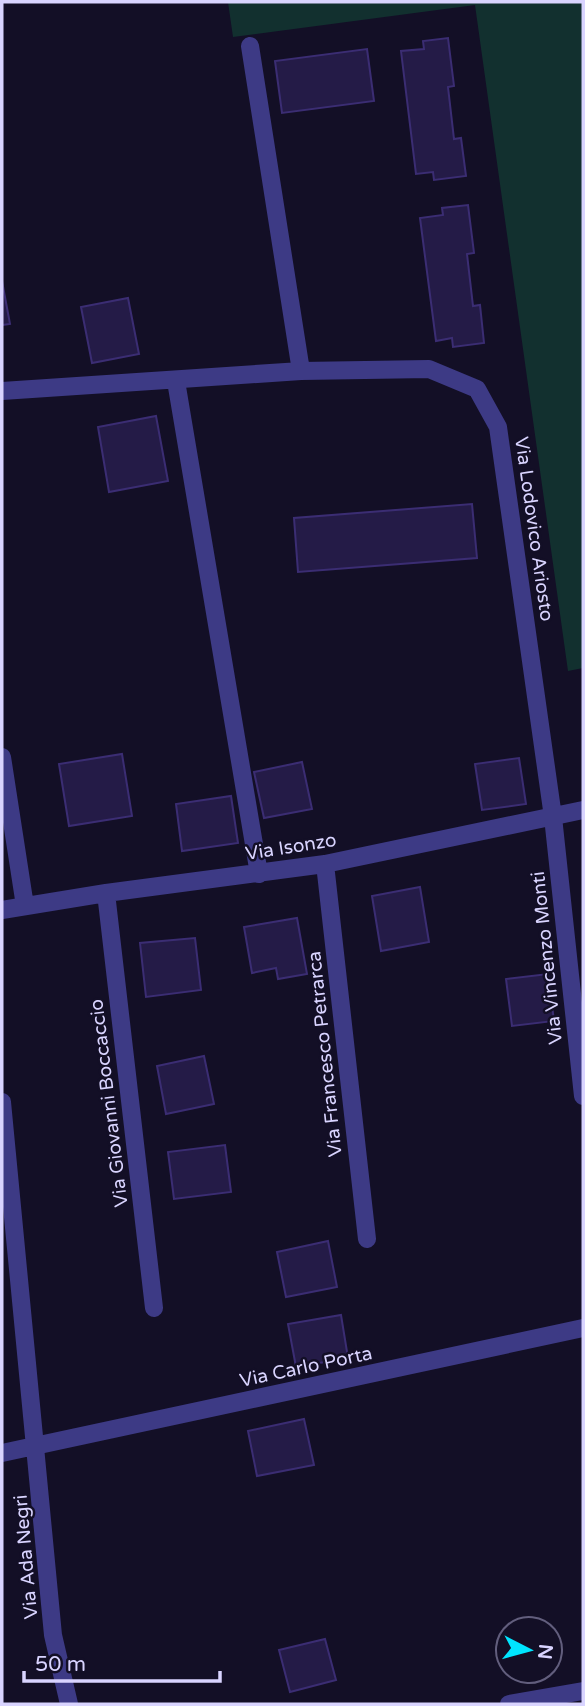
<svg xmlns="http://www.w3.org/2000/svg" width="585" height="1706" viewBox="0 0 585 1706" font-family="'Varela Round',sans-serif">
<rect width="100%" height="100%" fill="#130f26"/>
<path fill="#12302f" d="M228,2H583V668L568,671L475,5L233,37Z"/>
<path fill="#241b47" stroke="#3b2d73" stroke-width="2" d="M448,38L454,86L448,87L454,139L461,138L466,176L434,180L433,172L416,174L401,51L424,49L423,41Z
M367,49L374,101L282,113L275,61Z
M468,205L474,253L467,254L473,306L480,305L484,343L453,347L452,338L436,341L420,218L443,215L442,208Z
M2,281L10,324L2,325Z
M128,298L139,354L92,363L81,307Z
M156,416L168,481L109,492L98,427Z
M472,504L477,558L298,572L294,518Z
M122,754L132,816L69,826L59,764Z
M519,758L526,804L482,810L475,764Z
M302,762L312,809L264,818L254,772Z
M231,796L238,843L182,851L176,804Z
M420,887L429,942L381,951L372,896Z
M297,918L307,974L278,979L276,968L252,973L244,927Z
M195,938L201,990L146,997L140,943Z
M548,974L554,1021L512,1026L506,979Z
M204,1056L214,1104L166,1114L157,1066Z
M225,1145L231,1192L174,1199L168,1152Z
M328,1241L337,1287L286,1297L277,1252Z
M341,1315L348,1358L296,1367L288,1324Z
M304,1419L314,1465L257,1476L248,1431Z
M325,1639L336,1680L290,1692L279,1650Z"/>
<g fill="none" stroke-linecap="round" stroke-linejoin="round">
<path stroke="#3d3a85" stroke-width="18" d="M250,46L301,371
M176,381L259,874
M2,391L301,371L429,369L477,389L498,427L553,817L583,1096
M2,757L25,906
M325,864L367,1239
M106,893L154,1308
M2,910L106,893L325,864L583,810
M2,1102L53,1635L69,1704
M2,1453L583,1328
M509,1704L583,1691"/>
</g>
<g text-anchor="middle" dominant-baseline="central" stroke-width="5" stroke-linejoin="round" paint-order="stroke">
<g font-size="19" fill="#d9d4ff" stroke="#130f26">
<text transform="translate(534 529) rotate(82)">Via Lodovico Ariosto</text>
<text transform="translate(291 847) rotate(-9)">Via Isonzo</text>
<text transform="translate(547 958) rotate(-96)">Via Vincenzo Monti</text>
<text transform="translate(325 1054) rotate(-96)">Via Francesco Petrarca</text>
<text transform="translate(109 1103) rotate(-97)">Via Giovanni Boccaccio</text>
<text transform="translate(306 1367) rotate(-12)">Via Carlo Porta</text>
<text transform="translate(26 1557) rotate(-95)">Via Ada Negri</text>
</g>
</g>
<rect width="585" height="1706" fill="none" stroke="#d9d4ff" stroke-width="7"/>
<g transform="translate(529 1650) rotate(96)"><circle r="33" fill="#130f26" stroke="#625e7d" stroke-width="2"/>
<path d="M0-5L12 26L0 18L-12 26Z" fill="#00e5ff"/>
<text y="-10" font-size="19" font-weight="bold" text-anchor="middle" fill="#d9d4ff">N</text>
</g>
<path d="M24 1671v10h196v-10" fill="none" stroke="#d9d4ff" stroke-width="3.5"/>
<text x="35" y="1671" font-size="21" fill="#d9d4ff" stroke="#130f26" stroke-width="5" paint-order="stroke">50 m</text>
</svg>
